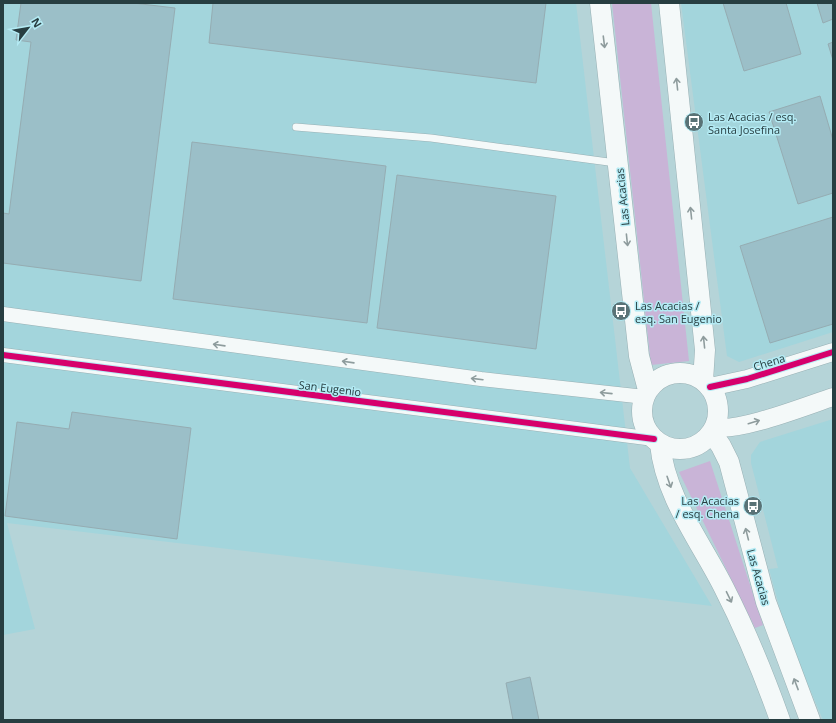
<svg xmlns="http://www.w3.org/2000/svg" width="836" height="723" viewBox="0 0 836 723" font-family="'Open Sans',sans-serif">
<rect width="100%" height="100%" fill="#b5d4d8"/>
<path fill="#a3d5dc" d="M3,3H576L630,468L712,606L7,523L35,629L3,635Z
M681,3H833V332L739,362L727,356Z
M833,419V720H823L788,638L769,569L778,568L751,463V455L760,442Z"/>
<path fill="#c9b4d7" d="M612,3H651L689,361L651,365Z
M710,461L763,625L755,628L679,472Z"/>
<path fill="#9bbfc8" stroke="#95acb2" d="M21,3H133L175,8L141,281L3,263V213L9,214L31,42L16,40Z
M213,3H546L536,83L209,43Z
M723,3H786L801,54L744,71Z
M817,3H833V19L823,23Z
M833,42V60L828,44Z
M820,96L833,140V193L798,204L769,112Z
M192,142L386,166L367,323L173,299Z
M397,175L556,196L536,349L377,328Z
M833,217V324L770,343L740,246Z
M72,412L191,428L177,539L5,516L17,422L69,429Z
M530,677L539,720H513L506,683Z"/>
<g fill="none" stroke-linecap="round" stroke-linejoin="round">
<defs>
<path id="service" d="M296,127L431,138L616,163"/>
<path id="minor" d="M3,314L481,379L645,397
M3,355L654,439"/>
<path id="tertiary" d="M710,387L747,379L833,352
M715,427C738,433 808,405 833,397"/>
<path id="secondary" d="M600,3L639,356L648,390
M669,3L705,350L703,381
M642 411a38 38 0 1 1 76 0a38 38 0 1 1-76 0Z
M712,433L721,446L729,462L766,602L810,720
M660,444C665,497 701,542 724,588C746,631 764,675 780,720"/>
</defs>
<use href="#service" stroke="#98b0b4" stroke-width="8"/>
<use href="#minor" stroke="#98b0b4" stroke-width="15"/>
<use href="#tertiary" stroke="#98b0b4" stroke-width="19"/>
<use href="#secondary" stroke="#98b0b4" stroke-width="21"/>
<use href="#service" stroke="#f4f9f9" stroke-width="7"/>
<use href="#minor" stroke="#f4f9f9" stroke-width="14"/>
<use href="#tertiary" stroke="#f4f9f9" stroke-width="18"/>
<use href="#secondary" stroke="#f4f9f9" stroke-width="20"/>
<defs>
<path id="cycleway" d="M3,355L654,439
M710,387L747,379L833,352"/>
</defs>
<use href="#cycleway" stroke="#b4ebf4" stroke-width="8"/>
<use href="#cycleway" stroke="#d6006c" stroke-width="6"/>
</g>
<defs><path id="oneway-shaft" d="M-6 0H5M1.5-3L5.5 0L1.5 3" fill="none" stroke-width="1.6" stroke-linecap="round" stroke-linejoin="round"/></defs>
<g stroke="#8e9c9d">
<use href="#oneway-shaft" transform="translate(604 42) rotate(83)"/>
<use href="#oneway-shaft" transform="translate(677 84) rotate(-96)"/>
<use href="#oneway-shaft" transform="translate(691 213) rotate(-96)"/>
<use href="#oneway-shaft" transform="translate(627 240) rotate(84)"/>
<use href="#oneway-shaft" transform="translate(704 342) rotate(-96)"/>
<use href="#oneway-shaft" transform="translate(219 345) rotate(-172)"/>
<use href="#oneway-shaft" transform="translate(348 362) rotate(-172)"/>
<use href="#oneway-shaft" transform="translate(477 379) rotate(-173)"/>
<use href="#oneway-shaft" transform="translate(606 393) rotate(-174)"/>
<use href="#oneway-shaft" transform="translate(754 422) rotate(-17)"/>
<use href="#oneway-shaft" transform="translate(669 482) rotate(71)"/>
<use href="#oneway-shaft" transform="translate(747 534) rotate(-104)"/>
<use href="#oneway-shaft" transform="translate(729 597) rotate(64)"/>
<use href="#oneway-shaft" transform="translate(796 684) rotate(-111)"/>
</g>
<defs>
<symbol id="bus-disc" viewBox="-11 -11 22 22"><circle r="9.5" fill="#597276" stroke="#b4ebf4"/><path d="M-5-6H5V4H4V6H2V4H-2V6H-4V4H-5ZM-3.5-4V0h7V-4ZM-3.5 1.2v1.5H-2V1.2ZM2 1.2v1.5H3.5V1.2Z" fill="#fff"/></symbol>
</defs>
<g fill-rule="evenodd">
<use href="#bus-disc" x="683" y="111" width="22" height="22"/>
<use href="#bus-disc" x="610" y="300" width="22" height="22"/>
<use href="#bus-disc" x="742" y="495" width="22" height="22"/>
</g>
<g text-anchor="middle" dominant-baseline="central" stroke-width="3" stroke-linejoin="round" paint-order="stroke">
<g font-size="11" fill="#273e41" stroke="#b4ebf4" text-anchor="start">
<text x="708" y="116">Las Acacias / esq.<tspan x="708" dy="13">Santa Josefina</tspan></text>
<text x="635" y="305">Las Acacias /<tspan x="635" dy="13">esq. San Eugenio</tspan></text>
<text x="739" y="500" text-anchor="end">Las Acacias<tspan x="739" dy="13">/ esq. Chena</tspan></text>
</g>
<g font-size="11" fill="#273e41" stroke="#b4ebf4">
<text transform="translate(622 197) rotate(-96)">Las Acacias</text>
<text transform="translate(769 362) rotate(-17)">Chena</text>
<text transform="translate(330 388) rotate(7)">San Eugenio</text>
<text transform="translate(759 577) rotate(74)">Las Acacias</text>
</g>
</g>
<rect width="836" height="723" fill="none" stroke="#273e41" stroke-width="8"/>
<g transform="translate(28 28) rotate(59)" stroke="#b4ebf4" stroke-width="3" paint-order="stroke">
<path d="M0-3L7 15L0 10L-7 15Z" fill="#273e41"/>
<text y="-6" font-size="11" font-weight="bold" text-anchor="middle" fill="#273e41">N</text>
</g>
</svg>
